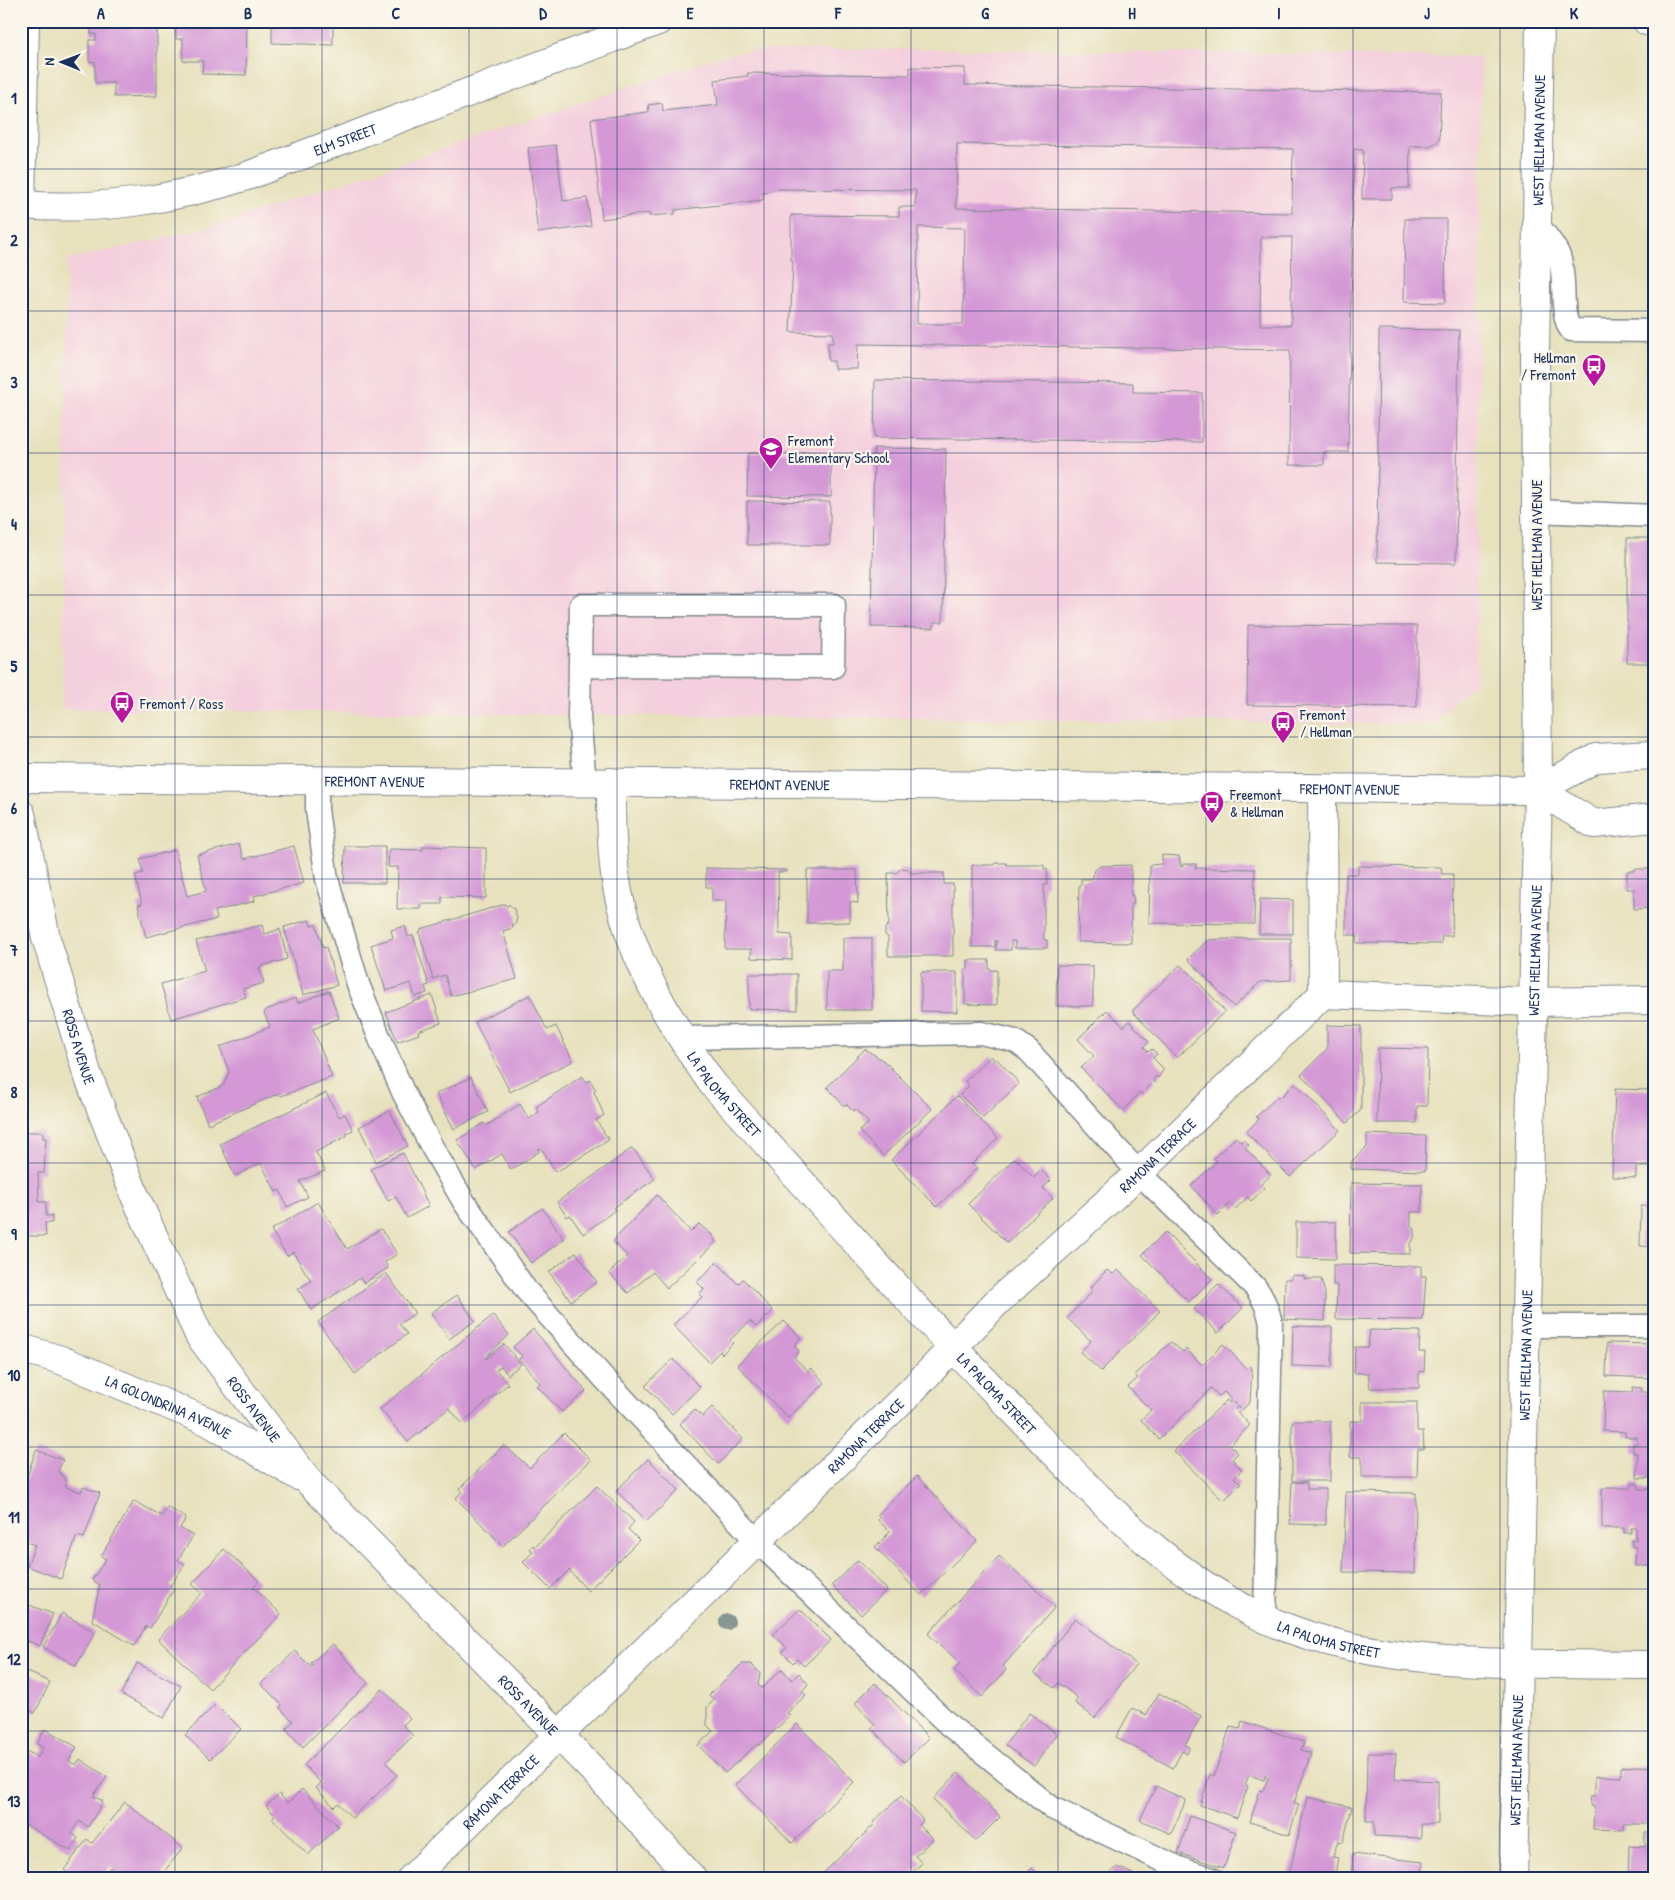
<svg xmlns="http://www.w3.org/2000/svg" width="1675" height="1900" viewBox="0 0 1675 1900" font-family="'Patrick Hand',sans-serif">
<rect width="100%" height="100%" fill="#fbf7ec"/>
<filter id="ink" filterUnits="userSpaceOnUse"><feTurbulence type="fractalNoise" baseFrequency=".02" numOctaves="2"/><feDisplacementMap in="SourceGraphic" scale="10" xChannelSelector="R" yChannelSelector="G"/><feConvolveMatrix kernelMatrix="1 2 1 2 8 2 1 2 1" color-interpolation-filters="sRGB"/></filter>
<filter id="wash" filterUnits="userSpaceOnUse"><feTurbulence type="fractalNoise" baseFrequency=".0096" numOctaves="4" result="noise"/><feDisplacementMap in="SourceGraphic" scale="20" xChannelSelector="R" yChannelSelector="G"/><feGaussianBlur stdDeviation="1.12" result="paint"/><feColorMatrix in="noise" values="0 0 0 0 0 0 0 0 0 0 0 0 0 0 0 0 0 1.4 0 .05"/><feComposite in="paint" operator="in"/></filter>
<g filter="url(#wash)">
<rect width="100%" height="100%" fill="#e7e1bd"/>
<path fill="#f4cfdd" d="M931,49L1481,57L1476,680L1432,724L62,709L67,260L208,228L721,56L758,50Z"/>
<g id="blocks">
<path fill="#d498d6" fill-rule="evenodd" d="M95,21H157V96L114,97V83H95V62L89,61V40H96V34H91V23H95Z
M176,21H247L246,75L202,74L203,61H183V39H176Z
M272,21H333V45L272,43Z
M910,67L965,68V85L1441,92L1439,141L1430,146H1410L1409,188H1392V199H1362L1363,150L1354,149L1348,452H1324V465H1289L1290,350L858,344L857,369H834V361H828V343H833V333L790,332L793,261H791V215L899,216V207H915L916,190L778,189L763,193V200L675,210V214L649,216V213L602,219L591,119L649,112L648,105L662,103L663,111L718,105L715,80L748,76L747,73L910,75ZM957,144L1293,149L1292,213L956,208ZM918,227L965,228L963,324H917ZM1261,237H1292L1291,325H1260Z
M556,145L563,201L587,198L591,226L538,233L528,148Z
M1405,219H1446L1445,303L1404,302Z
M1379,329L1459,330L1456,563L1377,562Z
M875,380L1133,383V392L1202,393V442L874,438Z
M874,448L946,449L943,622H934V628L871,627Z
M748,453H831V497L747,496Z
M747,501L830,502V545H747Z
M1627,538H1654V663H1627Z
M1248,625L1417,626V707L1247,705Z
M239,844L244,859L294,846L304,883L254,896L255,901L215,911L217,919L146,937L138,905L142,904L135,875L143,873L140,859L175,850L187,896L206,891L197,855Z
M345,846H385V883H344Z
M423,846L486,848V898L442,897V904H421V909H397L398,867H388L389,849L423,850Z
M1162,855L1179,856L1181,867H1183V864H1196L1195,868L1255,869L1254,924L1149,923L1150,865L1162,864Z
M995,863H1006L1007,865H1044V869H1047V885H1044V940H1047V948H1015V941H1011V950H996L997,941H995V947H972V865H995Z
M1131,865V896L1133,895L1134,904H1131V943L1078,942L1079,885H1081V879H1092L1095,870L1100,866Z
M1358,866L1441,867L1442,874H1453L1452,936H1442L1441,944L1356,943L1357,935H1346V874H1358Z
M706,868L787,870V872H778L779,934L792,935V960L751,958V949H725L726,901H712V887H706Z
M901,868L908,869L911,873H944V884H953V956H888V937L885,935V928L889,924L888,873H897Z
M1635,869H1654V914L1652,908L1634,909V889H1627V871H1634Z
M807,870H857L858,903L850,902V922L807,923Z
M1260,899L1293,900V934H1259Z
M505,904L507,907L509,904L514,909L517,918L515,925L512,924L513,928L503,931L517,979L451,996L445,975L433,979L419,932L421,931V929Z
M309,920L311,926L316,924L323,948L326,947L337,985L303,995L284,927Z
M262,925L265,934L280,929L287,959L259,967L264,983L243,989L246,997L171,1019L161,984L205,971L196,941Z
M405,926L408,937L413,935L429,985L425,986L427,993L415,997L411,983L386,991L371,945L393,938L391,930Z
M843,938H872V1010H827V971H843Z
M1247,938H1291V980L1260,982L1234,1007L1188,959L1208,940Z
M968,960H989V970H997V1005L965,1004V969H968Z
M1057,965L1093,966V1006H1056Z
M1180,965L1190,973L1225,1011L1177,1058L1132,1011Z
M921,972H957V1012L921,1011Z
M749,974H797V1010L749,1009Z
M329,991L339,1018L313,1029L332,1077L281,1096L280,1093L208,1124L197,1097L223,1086L229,1072L220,1047L270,1027L264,1013L266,1010L296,998L298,1003Z
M432,995L441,1023L418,1031L419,1034L397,1042L386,1012Z
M530,995L547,1030L556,1026L573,1061L510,1092L475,1022Z
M1107,1010L1124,1027L1129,1021L1149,1042L1144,1047L1148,1052L1152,1049L1157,1054L1153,1058L1164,1069L1158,1078L1156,1076L1153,1080L1154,1082L1142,1094L1139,1092L1124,1111L1081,1068L1094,1056L1078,1039Z
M1327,1025L1361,1026V1110L1347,1123L1301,1075L1327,1049Z
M1378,1048L1428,1049L1427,1106H1417V1123H1377Z
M865,1049L884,1061L932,1109L883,1156L859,1131L869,1123L855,1109L853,1111L846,1104L844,1106L827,1087Z
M991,1056L995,1061L997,1059L1019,1083L983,1118L960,1095L969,1086L965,1081Z
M582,1076L587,1082L590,1080L596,1090L594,1092L604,1115L596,1120L609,1140L556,1172L541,1148L538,1149L540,1151L511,1170L502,1154L476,1170L457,1140L484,1123L486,1126L520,1104L529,1119L539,1112L536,1107Z
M471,1077L488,1112L454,1129L436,1094Z
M1295,1083L1340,1130L1290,1177L1246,1132L1259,1119L1256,1117L1278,1096L1280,1098Z
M1615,1089L1654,1090V1167H1636V1178L1612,1177Z
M326,1093L339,1117L345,1114L353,1130L346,1134L347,1136L316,1152L325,1171L300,1181L308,1197L287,1207L280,1190L276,1192L261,1163L235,1176L220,1144Z
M957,1096L998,1138L972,1164L977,1168L937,1207L891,1160Z
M390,1111L408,1146L376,1162L359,1127Z
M21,1132H43V1138H46L44,1173H38L39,1202H46V1216H52V1223H45L46,1236H21Z
M1367,1134L1426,1136L1425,1171L1351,1169V1162L1367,1147Z
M1236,1137L1241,1142L1244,1140L1249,1145L1245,1148L1271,1175L1261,1184L1265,1188L1251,1201L1248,1197L1235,1209L1230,1203L1218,1215L1191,1186L1217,1161L1214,1158Z
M631,1149L635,1151L655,1179L613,1208L615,1210L583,1234L570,1215L567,1217L557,1202Z
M403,1153L429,1206L407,1218L396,1197L388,1201L371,1169Z
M1015,1158L1034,1178L1041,1170L1051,1180L1043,1188L1053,1198L1007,1243L968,1204Z
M1351,1183L1422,1184V1212H1411V1226L1415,1229L1414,1239L1410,1243V1254L1350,1253Z
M657,1195L691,1232L699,1224L712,1235L716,1242L667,1288L653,1272L628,1293L609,1273L627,1256L613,1241Z
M318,1202L347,1249L381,1229L397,1254L385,1262L388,1268L364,1283L360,1278L311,1310L298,1289L311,1281L293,1252L287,1256L271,1230Z
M1641,1206H1654V1247L1640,1246Z
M542,1208L564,1239L531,1263L509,1232Z
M1296,1222H1336V1259L1296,1258Z
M1165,1232L1212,1279L1189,1302L1142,1255Z
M576,1252L597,1282L571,1301L549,1272Z
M717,1262L738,1284L743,1279L773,1311L756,1327L750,1321L730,1340L733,1343L722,1354L720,1351L709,1362L673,1325L702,1297L699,1294L704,1289L697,1282Z
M1333,1265L1421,1266V1276H1426L1423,1320L1336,1319L1337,1285H1333Z
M1107,1270L1113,1274L1118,1270L1160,1311L1101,1371L1080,1352L1091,1341L1067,1318L1093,1291L1090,1288Z
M386,1273L415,1313L399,1324L407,1334L355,1374L318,1322Z
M1292,1275L1304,1276V1279H1321L1325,1293V1321L1284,1319L1285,1279H1292Z
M1218,1284L1243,1308L1218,1333L1194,1309Z
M457,1295L475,1321L449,1339L431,1313Z
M493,1315L509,1335L485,1358L486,1359L504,1344L521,1364L508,1375L501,1366L496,1370L508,1384L462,1423L449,1408L408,1442L380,1409Z
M784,1321L801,1338L794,1345L799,1351L794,1357L808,1371L811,1368L825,1383L788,1418L737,1365Z
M1293,1326L1332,1327V1367L1292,1366Z
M533,1329L586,1391L562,1412L537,1386L540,1383L519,1359L522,1356L513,1347Z
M1370,1330L1420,1331L1419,1352H1425L1424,1372L1419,1371V1388H1370L1368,1373H1354L1355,1347H1368Z
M1171,1342L1183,1352L1186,1349L1202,1365L1223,1344L1247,1369L1250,1366L1252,1368L1250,1402L1242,1410L1234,1402L1238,1406L1235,1409L1250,1425L1230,1445L1238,1453L1232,1459L1242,1470L1234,1477L1241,1484L1223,1501L1174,1451L1227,1400L1229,1403L1232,1400L1224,1392L1219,1396L1211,1388L1159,1439L1141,1420L1151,1410L1128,1387L1138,1378L1135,1375Z
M1607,1343L1654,1344V1378L1606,1376Z
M673,1359L700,1387L672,1414L645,1386Z
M1633,1387L1642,1388L1641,1392H1654V1478H1637L1638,1453H1633V1444H1637V1437H1625V1432L1603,1431L1604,1391L1632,1392Z
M1362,1402H1417V1431H1423L1424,1449H1418L1417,1477H1362V1457H1350V1421H1362Z
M712,1407L743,1439L718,1464L680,1424L695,1409L702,1417Z
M1292,1421H1330V1481H1292Z
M564,1433L591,1460L503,1546L456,1498L462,1491L459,1489L504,1445L530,1468Z
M36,1450L63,1460L58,1471L65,1479L66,1487L81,1492L83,1487L100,1493L84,1538L77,1536L61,1579L27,1566L35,1545L21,1540V1526L24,1519L21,1518V1495Z
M648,1459L679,1490L647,1521L616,1491Z
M917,1476L977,1541L921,1595L875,1547L890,1532L878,1520L880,1517L877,1515Z
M1292,1482L1307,1483V1489H1326V1525L1290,1524Z
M1631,1484H1639V1489H1654V1566H1635L1636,1547H1632V1540H1636V1528H1631V1533H1624V1528H1602V1488H1631Z
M597,1486L634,1522L628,1529L639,1540L588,1591L569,1570L550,1589L523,1562L533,1552L530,1549L533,1545L535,1547Z
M1346,1492L1416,1493L1415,1573L1343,1572Z
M134,1501L162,1516L167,1507L186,1518L180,1528L193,1536L178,1560L185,1564L170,1586L174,1589L150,1628L146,1626L134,1646L92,1620L100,1585L92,1580L106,1559L101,1556Z
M224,1549L259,1581L253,1587L281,1614L210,1689L158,1639L202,1593L192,1584Z
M999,1556L1055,1607L1003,1666L1006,1670L982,1697L954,1670L960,1663L928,1634Z
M858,1560L887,1590L861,1615L832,1585Z
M21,1602L53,1614L40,1646L21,1638Z
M800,1609L831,1640L804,1666L797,1659L793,1663L782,1652L787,1648L773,1634Z
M62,1613L95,1632L76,1666L43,1647Z
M1075,1618L1136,1664L1095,1718L1075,1703L1078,1698L1058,1683L1054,1688L1034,1673Z
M333,1644L368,1683L303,1747L286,1729L293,1721L280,1708L282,1705L261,1684L295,1651L311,1667L313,1665L311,1663Z
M137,1663L181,1686L164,1718L121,1694Z
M742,1664H751L760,1673L758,1685L762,1688L782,1669L792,1680L799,1673L808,1684L802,1691L806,1695L787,1713L790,1716L758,1746L757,1744L725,1773L698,1745L713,1731L707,1725V1707L714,1700L709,1695Z
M21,1669L50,1682L35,1713L21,1706Z
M875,1683L929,1738L904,1762L871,1728L875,1725L855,1703Z
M382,1689L410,1718L403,1725L413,1736L386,1762L397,1775L352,1818L338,1803L334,1807L316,1788L321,1783L304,1765Z
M1159,1693L1201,1716L1185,1745L1190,1747L1187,1754L1182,1751L1173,1768L1116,1737L1132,1708L1146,1715Z
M216,1704L241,1729L210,1759L185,1735Z
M1029,1713L1057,1734L1034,1766L1005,1745Z
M1242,1721L1304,1742L1301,1750L1311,1753L1294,1803L1299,1804L1289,1835L1250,1822L1260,1790L1263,1791L1268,1778L1265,1776L1264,1780L1249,1775L1245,1785L1248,1786L1237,1818L1200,1805L1210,1774L1214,1776L1230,1727L1240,1729Z
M797,1724L854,1782L792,1843L735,1785Z
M45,1729L77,1747L69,1761L76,1765L80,1759L107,1777L93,1796L103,1801L88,1827L79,1821L71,1833L78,1838L71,1851L21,1822V1760L26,1751L38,1757L43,1748L37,1744Z
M1367,1753H1396L1395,1779L1438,1781V1824H1421V1838L1374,1836V1821H1366Z
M1639,1766L1654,1767V1824H1623V1830L1593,1829L1594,1806H1590L1591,1796H1595V1776L1621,1777V1767Z
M958,1773L1000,1817L976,1841L933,1799Z
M1156,1786L1186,1800L1171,1834L1140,1820Z
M302,1789L338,1826L308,1855L272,1818L275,1815L266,1806L279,1794L288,1803Z
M901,1796L923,1820L919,1825L933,1839L915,1856L922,1863L905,1879H828L823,1873L875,1824L873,1822Z
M1307,1797L1352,1807L1343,1842L1338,1841L1333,1857L1338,1858L1334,1879H1288Z
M125,1802L183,1848L158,1879H117L120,1875L110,1867L101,1879H75L64,1870L87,1839L92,1843Z
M1190,1816L1236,1832L1224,1868L1178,1853Z
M1645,1833H1654V1879H1628L1629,1845L1645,1846Z
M1353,1854L1423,1862L1421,1879H1351Z
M1117,1867L1133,1874L1128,1879H1104Z
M1032,1868L1042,1879H1022Z"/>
</g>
</g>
<g filter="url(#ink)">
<use href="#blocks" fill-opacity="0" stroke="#81888e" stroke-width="1"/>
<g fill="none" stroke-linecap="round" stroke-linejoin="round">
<defs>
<path id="service" d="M1537,223C1544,234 1555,245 1559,256C1567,278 1559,314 1571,330L1654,331
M1536,511L1654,516
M580,666L833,667L834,605H581L579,718L585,782
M317,781V810L327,879L358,984L380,1039L403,1092L432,1147L464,1202L526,1290L603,1377L758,1542L949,1725L1052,1808L1179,1868L1212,1879
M681,1038L981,1033L1015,1041L1029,1051L1139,1173L1255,1287C1264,1298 1268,1309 1271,1323L1265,1619
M1525,1326H1654"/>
<g id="minor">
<path id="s1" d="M21,205C100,211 172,200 247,176L658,21"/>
<path id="s2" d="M611,782C611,815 611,848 616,881C628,955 670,1023 712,1083C811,1192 908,1302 1010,1407C1100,1499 1183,1596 1310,1636C1414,1669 1545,1663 1654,1665"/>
<path id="s3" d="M21,814L46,938L87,1073L135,1196L199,1335L309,1482L595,1772L693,1879"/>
<path d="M1323,994L1532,1002L1654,1000"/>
<path id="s4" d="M21,1348L61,1360L209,1422L298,1476"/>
<path id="s5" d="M411,1879L910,1392L997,1302L1139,1173L1323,994L1322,790"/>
</g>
<g id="tertiary">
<path d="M21,204L25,21"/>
<path id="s6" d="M1513,1879L1538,790"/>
</g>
<g id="secondary">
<path id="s7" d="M21,778L1538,790L1596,758L1654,755"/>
<path id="s8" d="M1538,790L1535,356L1540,21"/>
<path d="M1538,790L1594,824L1654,818"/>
</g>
<path id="motorway" d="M1647,21L1654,22"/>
</defs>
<use href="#service" stroke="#81888e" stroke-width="25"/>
<use href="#minor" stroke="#81888e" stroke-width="30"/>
<use href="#tertiary" stroke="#81888e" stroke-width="30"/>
<use href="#secondary" stroke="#81888e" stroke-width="30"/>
<use href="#motorway" stroke="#81888e" stroke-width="30"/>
<use href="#service" stroke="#fff" stroke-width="22"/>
<use href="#minor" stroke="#fff" stroke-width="28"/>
<use href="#tertiary" stroke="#fff" stroke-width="28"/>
<use href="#secondary" stroke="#fff" stroke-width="28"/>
<use href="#motorway" stroke="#fff" stroke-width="28"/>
</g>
<circle fill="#879792" cx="727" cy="1622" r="8"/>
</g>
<path fill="none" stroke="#1b2f5e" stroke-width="1" stroke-opacity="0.55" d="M175,21V1879M322,21V1879M469,21V1879M617,21V1879M764,21V1879M911,21V1879M1058,21V1879M1206,21V1879M1353,21V1879M1500,21V1879M21,169H1654M21,311H1654M21,453H1654M21,595H1654M21,737H1654M21,879H1654M21,1021H1654M21,1163H1654M21,1305H1654M21,1447H1654M21,1589H1654M21,1731H1654"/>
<defs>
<symbol id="bus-pin" viewBox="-11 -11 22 30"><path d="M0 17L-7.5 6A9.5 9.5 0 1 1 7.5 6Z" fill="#b5179e" stroke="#fbf7ec"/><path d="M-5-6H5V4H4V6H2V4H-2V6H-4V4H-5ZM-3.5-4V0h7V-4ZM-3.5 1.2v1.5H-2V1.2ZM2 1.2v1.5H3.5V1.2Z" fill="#fff"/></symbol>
<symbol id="school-pin" viewBox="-11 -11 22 30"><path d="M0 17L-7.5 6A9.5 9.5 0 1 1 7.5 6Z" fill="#b5179e" stroke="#fbf7ec"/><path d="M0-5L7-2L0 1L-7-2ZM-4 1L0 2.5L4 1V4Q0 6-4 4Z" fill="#fff"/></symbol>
</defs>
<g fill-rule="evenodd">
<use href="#bus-pin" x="1580" y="352" width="28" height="38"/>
<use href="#school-pin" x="757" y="435" width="28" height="38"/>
<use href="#bus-pin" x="108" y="689" width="28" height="38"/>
<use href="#bus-pin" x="1269" y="709" width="28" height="38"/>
<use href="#bus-pin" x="1198" y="789" width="28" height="38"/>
</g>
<g text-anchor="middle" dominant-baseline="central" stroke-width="4.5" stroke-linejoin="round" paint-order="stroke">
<g font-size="15" fill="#1b2f5e" stroke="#fbf7ec">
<text stroke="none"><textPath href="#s1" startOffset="334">ELM STREET</textPath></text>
<text stroke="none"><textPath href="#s8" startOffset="650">WEST HELLMAN AVENUE</textPath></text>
<text transform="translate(1536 545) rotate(-90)">WEST HELLMAN AVENUE</text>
<text stroke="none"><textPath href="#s7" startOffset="354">FREMONT AVENUE</textPath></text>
<text stroke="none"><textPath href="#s7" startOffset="759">FREMONT AVENUE</textPath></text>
<text stroke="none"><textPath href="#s7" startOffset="1329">FREMONT AVENUE</textPath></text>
<text stroke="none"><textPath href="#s6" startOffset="929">WEST HELLMAN AVENUE</textPath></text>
<text stroke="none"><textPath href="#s3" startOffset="240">ROSS AVENUE</textPath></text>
<text stroke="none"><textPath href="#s2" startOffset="341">LA PALOMA STREET</textPath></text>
<text stroke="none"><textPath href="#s5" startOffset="1040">RAMONA TERRACE</textPath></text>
<text stroke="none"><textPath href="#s6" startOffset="524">WEST HELLMAN AVENUE</textPath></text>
<text stroke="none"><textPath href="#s2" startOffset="746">LA PALOMA STREET</textPath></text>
<text stroke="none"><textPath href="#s4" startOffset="159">LA GOLONDRINA AVENUE</textPath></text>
<text stroke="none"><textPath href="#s3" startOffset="645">ROSS AVENUE</textPath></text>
<text stroke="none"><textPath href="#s5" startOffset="635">RAMONA TERRACE</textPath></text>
<text stroke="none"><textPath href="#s2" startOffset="1166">LA PALOMA STREET</textPath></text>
<text stroke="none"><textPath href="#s3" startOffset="1049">ROSS AVENUE</textPath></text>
<text stroke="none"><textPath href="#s6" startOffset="119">WEST HELLMAN AVENUE</textPath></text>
<text stroke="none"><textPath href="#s5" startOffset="125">RAMONA TERRACE</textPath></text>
</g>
<g font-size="15" fill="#1b2f5e" stroke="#fbf7ec" text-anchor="start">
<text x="1576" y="357" text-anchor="end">Hellman<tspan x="1576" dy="17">/ Fremont</tspan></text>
<text x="788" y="440">Fremont<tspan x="788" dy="17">Elementary School</tspan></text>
<text x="140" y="703">Fremont / Ross</text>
<text x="1300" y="714">Fremont<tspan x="1300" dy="17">/ Hellman</tspan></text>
<text x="1230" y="794">Freemont<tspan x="1230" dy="17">&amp; Hellman</tspan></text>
</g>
</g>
<rect width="1675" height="1900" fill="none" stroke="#fbf7ec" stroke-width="55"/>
<g transform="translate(62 62) rotate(271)" stroke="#fbf7ec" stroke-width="4" paint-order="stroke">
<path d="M0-4L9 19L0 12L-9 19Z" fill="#1b2f5e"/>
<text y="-8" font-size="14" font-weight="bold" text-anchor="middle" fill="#1b2f5e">N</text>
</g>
<rect x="28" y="28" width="1620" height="1844" fill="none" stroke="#1b2f5e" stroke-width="2"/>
<g font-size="16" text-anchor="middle" font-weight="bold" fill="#1b2f5e">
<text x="101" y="19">A</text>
<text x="248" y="19">B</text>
<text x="396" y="19">C</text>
<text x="543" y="19">D</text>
<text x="690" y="19">E</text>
<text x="838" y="19">F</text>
<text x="985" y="19">G</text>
<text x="1132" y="19">H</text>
<text x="1279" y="19">I</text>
<text x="1427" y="19">J</text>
<text x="1574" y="19">K</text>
<text x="14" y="104">1</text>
<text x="14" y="246">2</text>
<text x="14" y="388">3</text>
<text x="14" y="530">4</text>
<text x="14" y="672">5</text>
<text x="14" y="814">6</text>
<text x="14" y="956">7</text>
<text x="14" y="1098">8</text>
<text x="14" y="1240">9</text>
<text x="14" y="1381">10</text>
<text x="14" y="1523">11</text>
<text x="14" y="1665">12</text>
<text x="14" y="1807">13</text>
</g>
</svg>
